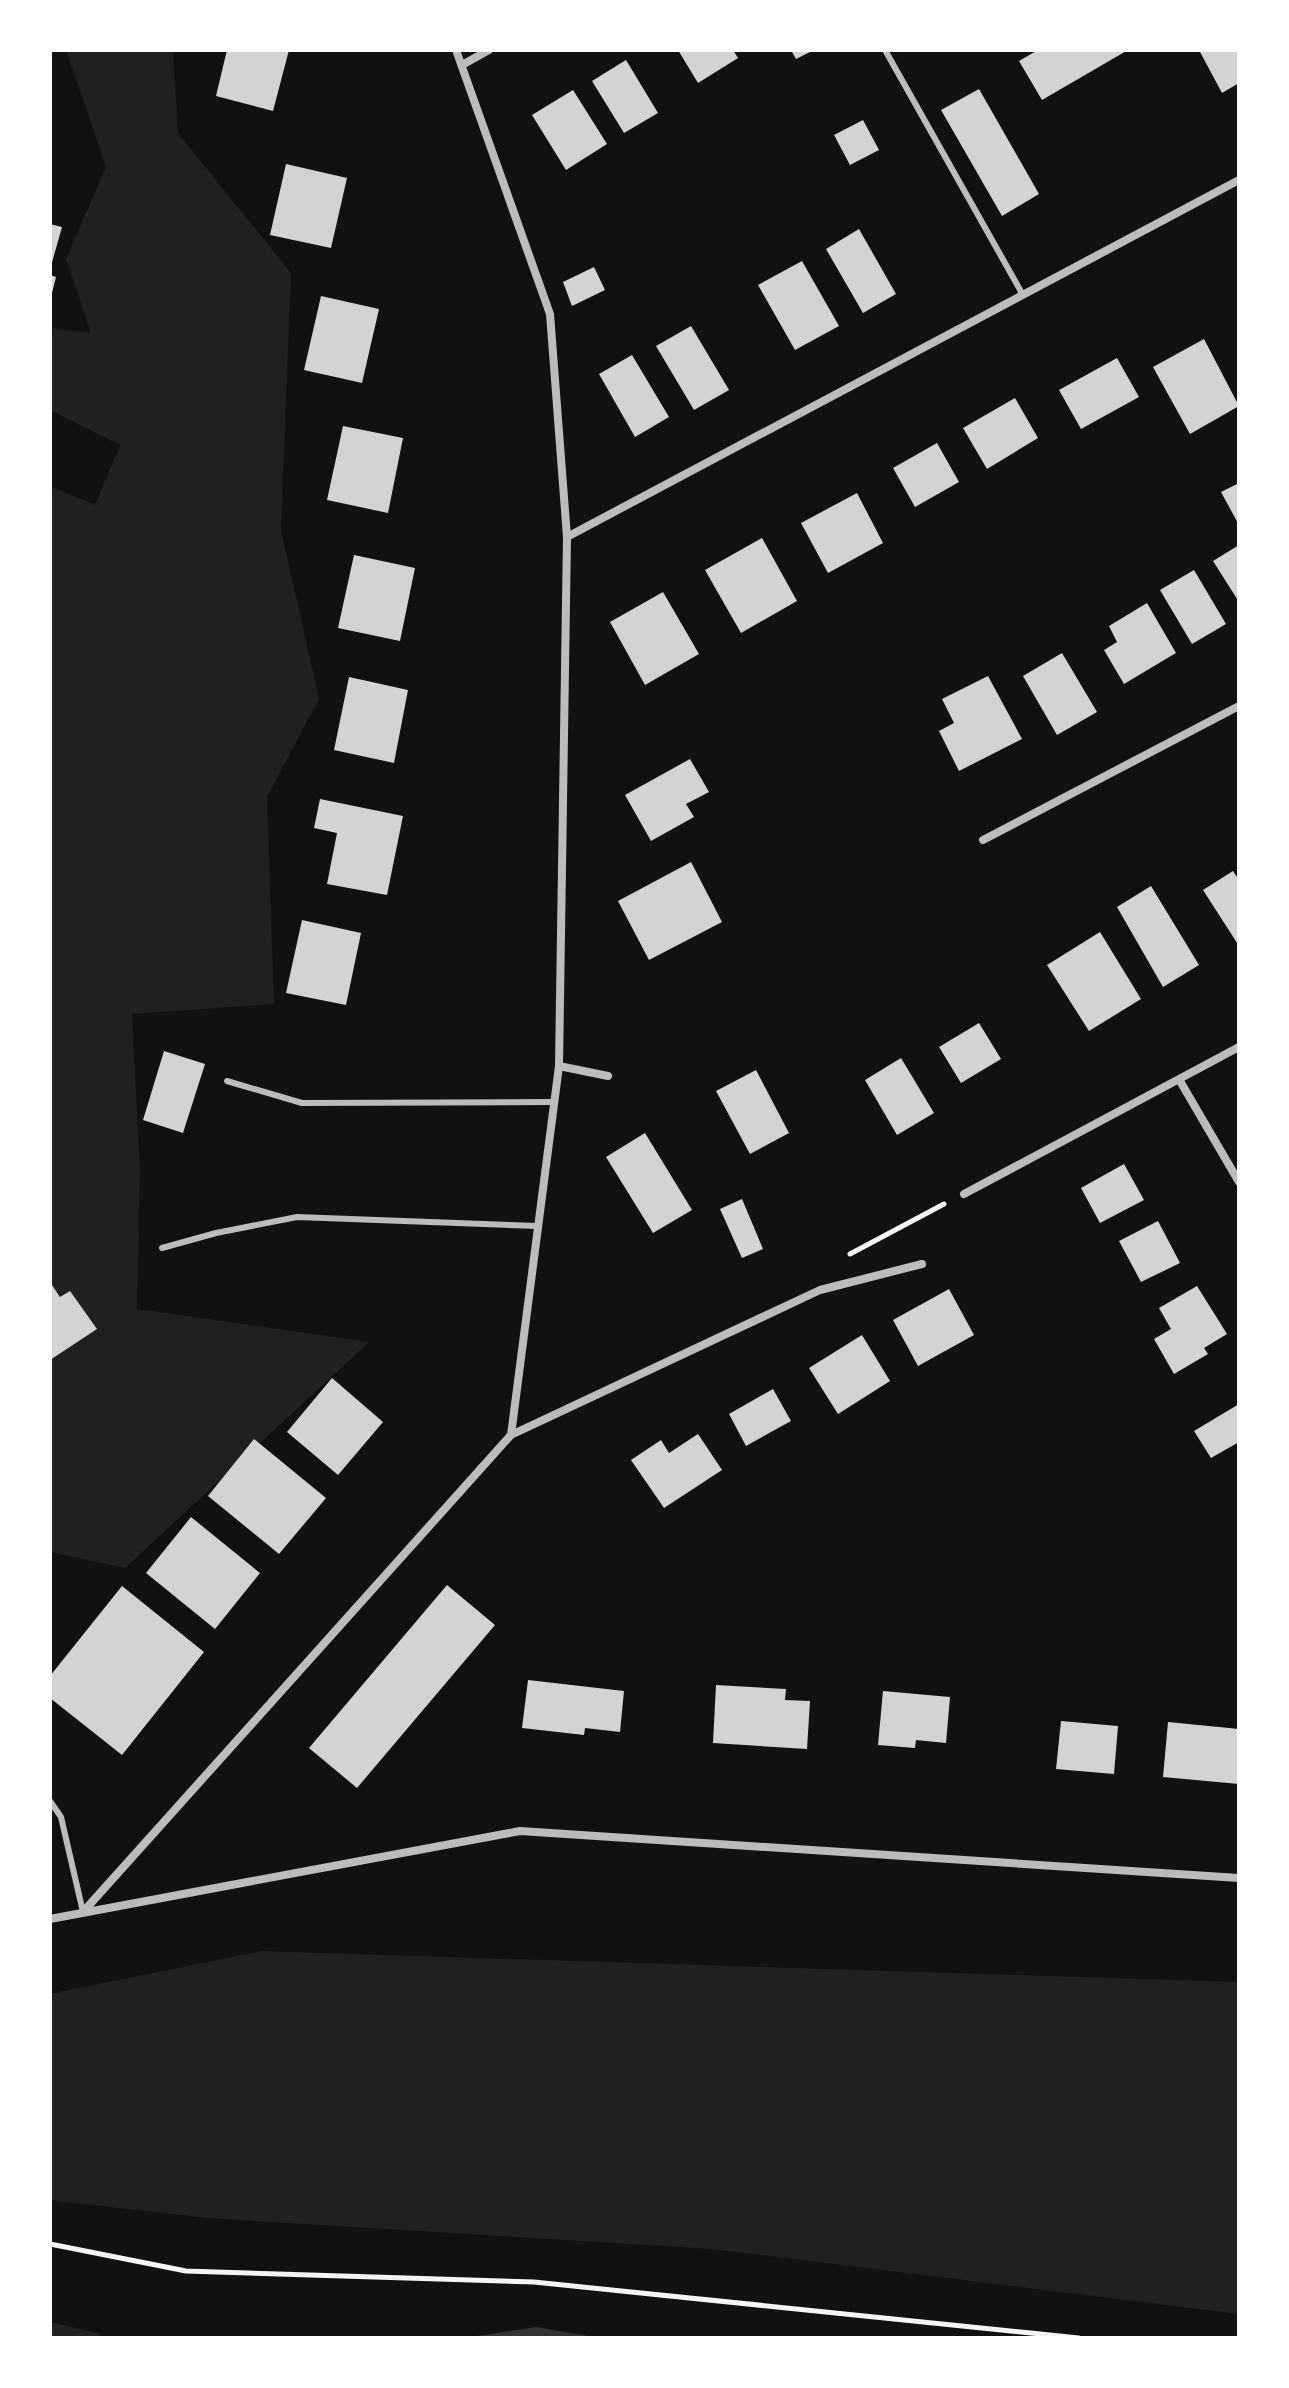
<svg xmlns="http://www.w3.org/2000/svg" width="1289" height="2388" viewBox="0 0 1289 2388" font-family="'PT Sans Narrow',sans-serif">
<rect width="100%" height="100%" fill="#111"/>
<path fill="#202020" d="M66,50H173L178,133L291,273L281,530L319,699L267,797L274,1004L132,1014L140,1170L137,1309L369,1342L125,1568L50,1552V486L95,505L120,445L50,410V328L91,333L66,259L106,167Z
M261,1951L1239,1982V2314L713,2249L207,2218L50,2200V1994Z
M50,2322L101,2334L93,2338H50Z"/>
<path fill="#333" d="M536,2327L600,2338H464Z"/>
<path fill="#d3d3d3" d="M227,50H289L273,111L216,96Z
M678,50H733L738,58L698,83Z
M791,50H814L796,59Z
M1038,50H1128L1042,100L1019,61Z
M1199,50H1239V83L1222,93Z
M626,60L658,113L624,133L592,81Z
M979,89L1039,194L1002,216L941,110Z
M573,90L607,144L566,170L532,115Z
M863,120L879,150L850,165L834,135Z
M286,164L347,178L331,248L270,235Z
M50,224L62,227L51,266H50Z
M859,229L896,294L863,313L826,249Z
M802,261L839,326L795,350L758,285Z
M594,267L605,290L572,306L563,282Z
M50,275L56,277L51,297H50Z
M321,296L379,309L362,383L304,370Z
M691,326L729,390L694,410L656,346Z
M1204,339L1239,406L1190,434L1153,367Z
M632,355L669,417L635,437L599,374Z
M1117,358L1139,397L1081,429L1059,390Z
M1015,398L1038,438L987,469L963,428Z
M343,426L403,438L388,513L327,500Z
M937,443L959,482L915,507L893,468Z
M1239,483V525L1221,492Z
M857,493L883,543L828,573L801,523Z
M762,538L797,601L741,633L705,570Z
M1239,545V602L1213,561Z
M354,555L415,568L400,641L338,628Z
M1194,570L1226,624L1192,644L1160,590Z
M663,592L699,654L645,685L610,622Z
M1147,603L1176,653L1124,684L1104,650L1117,642L1109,626Z
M1062,653L1097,712L1057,735L1023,676Z
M988,676L1022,739L959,771L939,731L954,723L942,699Z
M349,677L408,690L394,763L334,750Z
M690,759L709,792L686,804L694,817L651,841L625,795Z
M320,799L403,816L387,895L327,884L337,833L314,828Z
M691,862L722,922L649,960L618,901Z
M1233,871L1239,880V946L1203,890Z
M1151,886L1199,965L1163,987L1117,907Z
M302,920L361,933L346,1005L286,993Z
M1100,932L1141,999L1089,1031L1047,965Z
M979,1023L1001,1059L961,1083L939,1047Z
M164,1051L205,1064L183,1133L143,1120Z
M901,1058L934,1113L897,1135L865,1080Z
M756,1070L789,1133L750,1154L716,1091Z
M645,1133L692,1210L653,1233L606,1157Z
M1124,1164L1144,1200L1100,1223L1081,1188Z
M742,1199L763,1249L742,1258L720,1209Z
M1158,1221L1180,1263L1141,1282L1119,1241Z
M50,1282L60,1297L70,1291L97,1329L50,1360Z
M1197,1286L1227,1334L1204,1348L1208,1354L1174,1374L1154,1339L1171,1329L1159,1308Z
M949,1289L974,1335L918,1366L893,1320Z
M862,1335L890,1381L838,1414L809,1368Z
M332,1378L383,1422L338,1475L287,1432Z
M773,1389L791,1421L746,1446L729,1414Z
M1239,1404V1442L1211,1458L1194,1431Z
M698,1434L722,1470L664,1508L631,1460L661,1440L669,1453Z
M254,1439L326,1498L279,1554L208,1496Z
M191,1517L260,1573L215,1629L146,1573Z
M447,1585L495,1625L357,1788L309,1748Z
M122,1586L204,1652L122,1755L50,1698V1676Z
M528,1680L624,1691L620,1732L585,1728L584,1735L522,1728Z
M716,1685L786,1689L785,1700L810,1701L807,1749L713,1743Z
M883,1691L950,1697L946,1743L916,1740L915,1748L878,1745Z
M1061,1721L1118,1726L1114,1774L1056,1769Z
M1168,1722L1239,1729V1784L1163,1777Z"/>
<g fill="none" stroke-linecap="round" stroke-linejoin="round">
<path stroke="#f5f5f5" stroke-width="5" d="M850,1254L944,1204
M50,2244L186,2271L534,2282L1079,2338"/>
<path stroke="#bcbcbc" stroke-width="6" d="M885,50L1023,295
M227,1081L302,1103L554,1102
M162,1248L216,1233L297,1217L538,1226
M50,1801L61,1817L83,1912"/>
<path stroke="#bcbcbc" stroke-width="8" d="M462,65L489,50
M567,537L1239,180
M983,840L1239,706
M559,1066L608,1076
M1180,1081L1239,1182
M964,1194L1239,1047
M511,1435L820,1290L922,1264
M83,1912L511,1435L559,1066L567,537L550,314L456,50
M50,1919L520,1831L1239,1878"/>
</g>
<rect width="1289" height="2388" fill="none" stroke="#ffffff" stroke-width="104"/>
</svg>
